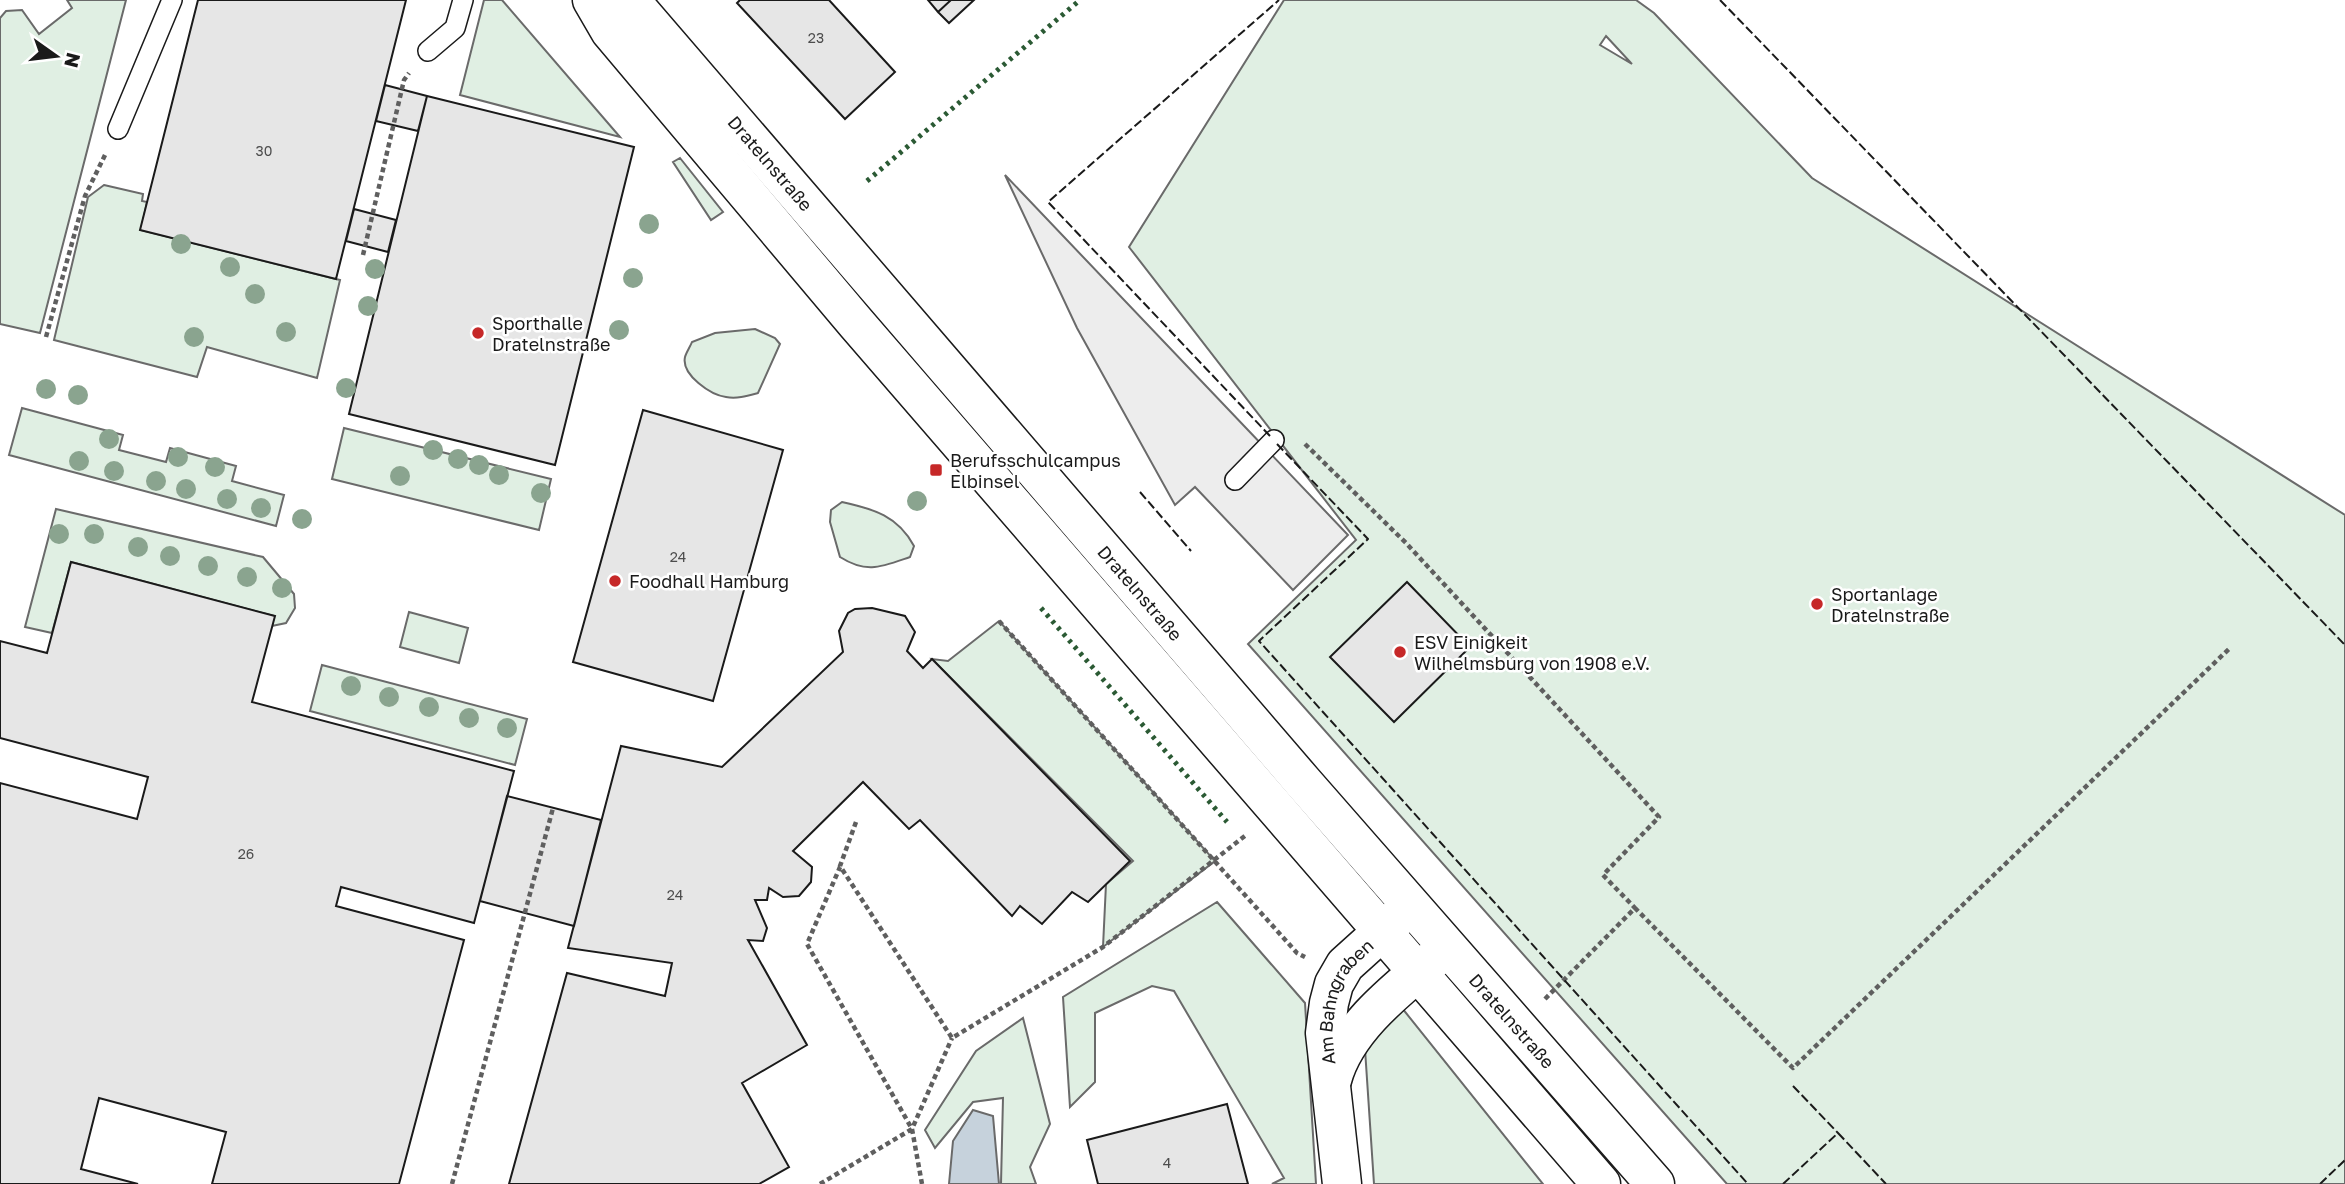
<svg xmlns="http://www.w3.org/2000/svg" width="2345" height="1184" viewBox="0 0 2345 1184" font-family="'Golos Text',sans-serif">
<rect width="100%" height="100%" fill="#fff"/>
<path fill="#e0efe3" stroke="#6a6a6a" stroke-width="2" fill-rule="evenodd" d="M67,0H126L40,333L0,324V18L6,11L22,10L39,34L72,8Z
M484,0H502L620,137L460,95Z
M1284,0H1636L1654,13L1812,178L2345,515V1184H1727L1248,644L1356,540L1129,247ZM1606,36L1631,63L1632,64L1600,45Z
M680,158L723,212L711,220L673,162Z
M104,185L143,194L142,201L147,202L141,230L340,280L317,378L207,347L197,377L54,340L88,197Z
M755,329L775,338L780,344L758,393C747,396 737,399 726,397C711,395 681,375 685,357C686,353 690,347 692,342L715,333Z
M22,408L123,435L119,450L166,462L170,448L236,466L232,481L284,495L276,526L9,455Z
M344,428L551,479L539,530L332,479Z
M842,502C874,509 898,516 914,546L910,557C881,567 867,574 840,557L830,522L831,510Z
M56,509L263,557L294,594L295,608L286,623L272,626L274,616L71,562L52,633L25,627Z
M409,612L468,628L459,663L400,647Z
M999,621L1215,861L1103,947L1106,884L1133,861L932,659L948,661Z
M322,665L527,719L515,765L310,711Z
M1217,902L1305,1003L1316,1184H1272L1284,1178L1174,991L1152,986L1095,1013V1082L1070,1107L1063,997Z
M1402,1008L1543,1184H1374L1365,1049Z
M1023,1018L1050,1124L1030,1167L1036,1184H1001L1003,1098L973,1102L935,1148L925,1130L976,1051Z"/>
<path fill="#ededed" stroke="#6a6a6a" stroke-width="2" d="M1005,175L1348,535L1293,590L1195,487L1175,505L1077,328Z"/>
<path fill="#c6d2dc" stroke="#6a6a6a" stroke-width="2" d="M973,1110L993,1116L999,1184H949L953,1141Z"/>
<path fill="#e6e6e6" stroke="#1a1a1a" stroke-width="2" d="M198,0H406L336,279L140,230Z
M740,0H829L895,72L845,119L737,3Z
M928,0H951L938,12Z
M951,0H974L949,23L938,12Z
M385,85L427,96L418,131L376,121Z
M427,96L634,147L555,465L349,414Z
M354,209L396,220L388,252L346,241Z
M643,410L783,450L713,701L573,662Z
M71,562L275,616L252,702L514,771L474,923L341,887L336,906L464,940L399,1184H212L226,1132L99,1098L81,1169L138,1184H0V783L137,819L148,777L0,738V641L47,653Z
M1407,582L1470,647L1394,722L1330,657Z
M872,608L905,616L915,632L907,651L923,668L932,659L1130,861L1088,902L1072,892L1042,924L1020,906L1012,916L920,820L909,829L863,782L793,851L812,867L811,882L799,896L783,897L769,888L767,900H755L767,928L763,941L748,940L807,1045L742,1083L789,1167L759,1184H509L567,973L665,996L672,963L568,948L621,746L722,767L843,652L839,631L848,613L855,609Z
M507,796L601,820L574,926L480,901Z
M1227,1104L1248,1184H1098L1087,1140Z"/>
<g fill="none" stroke-linecap="round" stroke-linejoin="round">
<defs>
<path id="lane" d="M428,51L455,28L463,0
M118,129L172,0
M1235,480L1274,440"/>
<g id="street">
<path d="M1332,1080C1346,1026 1403,985 1443,951"/>
<path id="s1" d="M1342,1184L1325,1033L1329,1003L1334,984L1345,965L1406,910"/>
</g>
<g id="secondary">
<path d="M592,0L610,31L856,323L1601,1184"/>
<path id="s2" d="M625,0L637,8L1303,782L1655,1184"/>
</g>
</defs>
<use href="#lane" stroke="#1a1a1a" stroke-width="22"/>
<use href="#street" stroke="#1a1a1a" stroke-width="41"/>
<use href="#secondary" stroke="#1a1a1a" stroke-width="41"/>
<path stroke="#5f5f5f" stroke-width="4.5" stroke-dasharray="5 3.5" stroke-linecap="butt" d="M363,255L404,80L409,73
M46,337L85,196L105,155
M1305,444L1406,543L1659,817L1603,875L1635,908
M999,621L1297,953L1305,957
M856,822L840,866L952,1038L1103,947L1246,835
M1545,999L1635,908L1793,1068L2231,647
M452,1184L553,808
M820,1184L912,1129L807,944L840,867
M922,1184L912,1129L952,1038"/>
<use href="#lane" stroke="#fff" stroke-width="19"/>
<use href="#street" stroke="#fff" stroke-width="38"/>
<use href="#secondary" stroke="#fff" stroke-width="38"/>
<path stroke="#2b5a34" stroke-width="5" stroke-dasharray="3.5 5" stroke-linecap="butt" d="M867,181L1080,0
M1041,608L1227,822"/>
<path stroke="#1a1a1a" stroke-width="2" stroke-dasharray="9 3.5" stroke-linecap="butt" d="M1720,0L2345,645
M1270,436L1048,202L1279,0
M1277,444L1368,539L1259,641L1748,1184
M1140,492L1191,551
M1793,1086L1838,1133
M1783,1184L1838,1133L1886,1184
M2320,1184L2345,1160"/>
</g>
<g fill="#8aa48f">
<circle cx="649" cy="224" r="10"/>
<circle cx="181" cy="244" r="10"/>
<circle cx="230" cy="267" r="10"/>
<circle cx="375" cy="269" r="10"/>
<circle cx="633" cy="278" r="10"/>
<circle cx="255" cy="294" r="10"/>
<circle cx="368" cy="306" r="10"/>
<circle cx="619" cy="330" r="10"/>
<circle cx="286" cy="332" r="10"/>
<circle cx="194" cy="337" r="10"/>
<circle cx="346" cy="388" r="10"/>
<circle cx="46" cy="389" r="10"/>
<circle cx="78" cy="395" r="10"/>
<circle cx="109" cy="439" r="10"/>
<circle cx="433" cy="450" r="10"/>
<circle cx="178" cy="457" r="10"/>
<circle cx="458" cy="459" r="10"/>
<circle cx="79" cy="461" r="10"/>
<circle cx="479" cy="465" r="10"/>
<circle cx="215" cy="467" r="10"/>
<circle cx="114" cy="471" r="10"/>
<circle cx="499" cy="475" r="10"/>
<circle cx="400" cy="476" r="10"/>
<circle cx="156" cy="481" r="10"/>
<circle cx="186" cy="489" r="10"/>
<circle cx="541" cy="493" r="10"/>
<circle cx="227" cy="499" r="10"/>
<circle cx="917" cy="501" r="10"/>
<circle cx="261" cy="508" r="10"/>
<circle cx="302" cy="519" r="10"/>
<circle cx="59" cy="534" r="10"/>
<circle cx="94" cy="534" r="10"/>
<circle cx="138" cy="547" r="10"/>
<circle cx="170" cy="556" r="10"/>
<circle cx="208" cy="566" r="10"/>
<circle cx="247" cy="577" r="10"/>
<circle cx="282" cy="588" r="10"/>
<circle cx="351" cy="686" r="10"/>
<circle cx="389" cy="697" r="10"/>
<circle cx="429" cy="707" r="10"/>
<circle cx="469" cy="718" r="10"/>
<circle cx="507" cy="728" r="10"/>
</g>
<g fill="#c62828" stroke="#fff" stroke-width="2.5">
<circle cx="478" cy="333" r="7"/>
<rect x="929" y="463" width="14" height="14" rx="3.5"/>
<circle cx="615" cy="581" r="7"/>
<circle cx="1817" cy="604" r="7"/>
<circle cx="1400" cy="652" r="7"/>
</g>
<g text-anchor="middle" dominant-baseline="central" stroke-width="5" stroke-linejoin="round" paint-order="stroke">
<g font-size="14" fill="#4d4d4d">
<text x="816" y="37">23</text>
<text x="264" y="150">30</text>
<text x="678" y="556">24</text>
<text x="246" y="853">26</text>
<text x="675" y="894">24</text>
<text x="1167" y="1162">4</text>
</g>
<g font-size="18" fill="#1a1a1a" stroke="#fff">
<text stroke="none"><textPath href="#s2" startOffset="219">Dratelnstraße</textPath></text>
<text stroke="none"><textPath href="#s2" startOffset="786">Dratelnstraße</textPath></text>
<text stroke="none"><textPath href="#s1" startOffset="189">Am Bahngraben</textPath></text>
<text stroke="none"><textPath href="#s2" startOffset="1353">Dratelnstraße</textPath></text>
</g>
<g font-size="18" fill="#1a1a1a" stroke="#fff" text-anchor="start">
<text x="492" y="323">Sporthalle<tspan x="492" dy="21">Dratelnstraße</tspan></text>
<text x="950" y="460">Berufsschulcampus<tspan x="950" dy="21">Elbinsel</tspan></text>
<text x="629" y="581">Foodhall Hamburg</text>
<text x="1831" y="594">Sportanlage<tspan x="1831" dy="21">Dratelnstraße</tspan></text>
<text x="1414" y="642">ESV Einigkeit<tspan x="1414" dy="21">Wilhelmsburg von 1908 e.V.</tspan></text>
</g>
</g>
<g transform="translate(56 56) rotate(104)" stroke="#ffffff" stroke-width="5" paint-order="stroke">
<path d="M0-5L12 26L0 18L-12 26Z" fill="#1a1a1a"/>
<text y="-10" font-size="19" font-weight="bold" text-anchor="middle" fill="#1a1a1a">N</text>
</g>
</svg>
